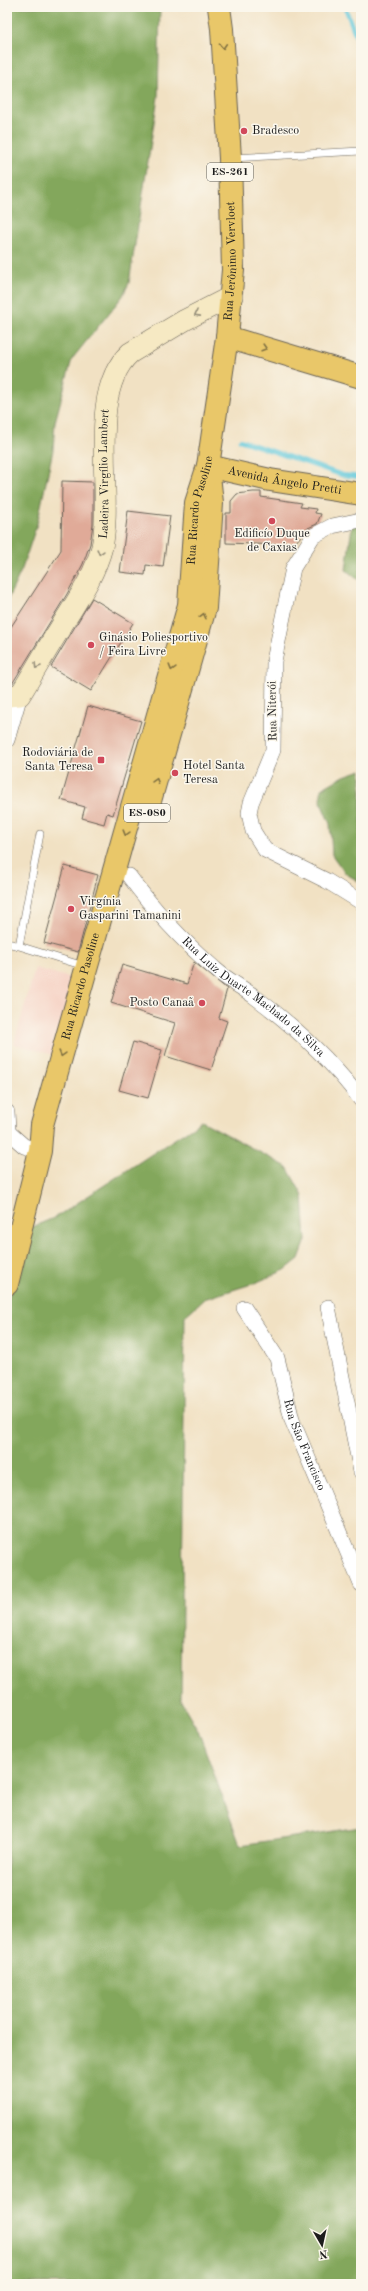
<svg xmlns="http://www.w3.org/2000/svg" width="368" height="2291" viewBox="0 0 368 2291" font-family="'Old Standard TT',serif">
<rect width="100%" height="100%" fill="#fbf7ec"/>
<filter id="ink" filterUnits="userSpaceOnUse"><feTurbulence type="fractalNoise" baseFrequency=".025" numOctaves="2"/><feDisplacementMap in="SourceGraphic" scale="8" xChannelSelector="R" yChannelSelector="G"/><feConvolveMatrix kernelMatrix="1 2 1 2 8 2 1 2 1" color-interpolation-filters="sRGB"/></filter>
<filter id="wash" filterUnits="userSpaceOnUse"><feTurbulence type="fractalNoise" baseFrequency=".012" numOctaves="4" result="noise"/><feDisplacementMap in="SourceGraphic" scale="16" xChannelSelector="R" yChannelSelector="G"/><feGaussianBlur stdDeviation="0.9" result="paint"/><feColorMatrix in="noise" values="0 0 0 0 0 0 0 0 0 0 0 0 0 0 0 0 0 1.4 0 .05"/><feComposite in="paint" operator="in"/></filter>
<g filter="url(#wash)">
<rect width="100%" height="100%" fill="#f1e1c3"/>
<path fill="#f6d2c4" d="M35,968L75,979L54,1055L14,1044Z"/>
<path fill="#83a75c" stroke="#50623c" d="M7,7H160L158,97L129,283L122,297L72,359L55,422L53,450L37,524L22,569L7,601Z
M361,524V582L346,570L352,526Z
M361,770V883L345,873L332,855L330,824L321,803V789L344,776Z
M202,1121L287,1167L303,1196L306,1240L299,1259L285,1270L255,1283L204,1299L185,1316L181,1701L198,1730L240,1845L361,1827V2284H7V1303L30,1228L56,1217Z"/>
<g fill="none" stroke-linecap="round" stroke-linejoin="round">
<path stroke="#5ec7da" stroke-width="4.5" d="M345,7L361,50
M240,440L342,475L361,477"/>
</g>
<g id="blocks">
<path fill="#e0aa98" d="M62,481L93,482V524L90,544L83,564L67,594L12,684H7V633L61,550Z
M253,492H261V497L302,503L300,507L316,509L315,513L321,514L317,524L308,528L295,543L284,542L282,545L226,543V513H231V501L237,494Z
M128,511L170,516L163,567L146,565L145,575L120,572Z
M92,598L133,623L91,691L51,667Z
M88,706L141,721L113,815L107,813L104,824L82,818L85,807L61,800Z
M65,866L98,875L78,952L44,943Z
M194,962L227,989L219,1018L227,1021L211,1070L165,1056L175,1023L111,1003L122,965L187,984Z
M133,1042L162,1050L148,1098L119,1090Z"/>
</g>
</g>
<g filter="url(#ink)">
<use href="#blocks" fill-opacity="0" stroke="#676156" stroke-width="1"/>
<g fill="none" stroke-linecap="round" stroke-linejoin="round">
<defs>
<path id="lane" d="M231,158L361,151
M7,943L19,946L40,834
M19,946L84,966"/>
<g id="street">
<path d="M361,520L332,526L313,536L293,568L274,661L273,750L251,803L249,813L253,831L265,850L327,881L361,902"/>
<path d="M7,740L20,695"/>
<path id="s1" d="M129,876C153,909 184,942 215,969C227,980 242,987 255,997C294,1026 332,1061 361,1100"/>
<path d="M7,1112L8,1131"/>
<path d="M7,1131L24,1146L40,1151"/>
<path d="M328,1307L361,1472"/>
<path id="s2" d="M244,1308L277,1358L292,1420L361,1584"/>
</g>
<g id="secondary">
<path id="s3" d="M7,696L20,695C33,674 45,652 59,630C75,603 94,578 102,547C114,493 86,393 130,353L185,320L232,296"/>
</g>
<g id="primary">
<path d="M227,337L361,377"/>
<path id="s4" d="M208,466L270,480L361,494"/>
<path d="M148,808L205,608L212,503L209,475"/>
<path id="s5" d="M7,1284L40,1151L42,1125L189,605L196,503L208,466L227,337L233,270L230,158L222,29L219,7"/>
</g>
</defs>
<use href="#lane" stroke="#676156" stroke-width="8"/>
<use href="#street" stroke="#676156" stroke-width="16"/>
<use href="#secondary" stroke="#676156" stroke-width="22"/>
<use href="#primary" stroke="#676156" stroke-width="24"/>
<use href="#lane" stroke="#fff" stroke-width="7"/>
<use href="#street" stroke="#fff" stroke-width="15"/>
<use href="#secondary" stroke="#f6e9c3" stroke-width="21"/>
<use href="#primary" stroke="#e9c769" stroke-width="22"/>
</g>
<defs><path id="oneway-chevron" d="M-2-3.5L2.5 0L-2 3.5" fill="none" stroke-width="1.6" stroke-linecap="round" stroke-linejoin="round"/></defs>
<g stroke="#827242">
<use href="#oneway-chevron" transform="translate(223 46) rotate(87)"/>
<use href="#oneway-chevron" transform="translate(264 348) rotate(17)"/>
<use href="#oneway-chevron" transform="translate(203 616) rotate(-77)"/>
<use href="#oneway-chevron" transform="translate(172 668) rotate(106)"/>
<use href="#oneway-chevron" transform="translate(156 781) rotate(-74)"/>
<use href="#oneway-chevron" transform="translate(126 833) rotate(106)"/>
<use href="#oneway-chevron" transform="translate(62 1054) rotate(106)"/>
</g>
<g stroke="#948d78">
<use href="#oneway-chevron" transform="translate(197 314) rotate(152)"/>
<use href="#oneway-chevron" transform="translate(100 552) rotate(106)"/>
<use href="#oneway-chevron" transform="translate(37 666) rotate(121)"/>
</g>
</g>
<g fill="#d1495b" stroke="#fbf7ec" stroke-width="1.5">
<circle cx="244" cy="131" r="4"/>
<circle cx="272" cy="521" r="4"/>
<circle cx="91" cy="645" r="4"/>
<rect x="97" y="756" width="8" height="8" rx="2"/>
<circle cx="175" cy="773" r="4"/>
<circle cx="71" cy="909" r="4"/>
<circle cx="202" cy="1003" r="4"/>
</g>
<g text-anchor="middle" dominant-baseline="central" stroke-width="3" stroke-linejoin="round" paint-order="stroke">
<g fill="#fbf7ec" stroke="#5f5e5a" stroke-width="1">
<rect x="207" y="163" width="46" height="18" rx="3"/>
<rect x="124" y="804" width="46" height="18" rx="3"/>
</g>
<g font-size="11" font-weight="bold" fill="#1c1c1c">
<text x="230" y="172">ES-261</text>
<text x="147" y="813">ES-080</text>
</g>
<g font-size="12" fill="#1c1c1c" stroke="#fbf7ec" text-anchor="start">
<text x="252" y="131">Bradesco</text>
<text x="272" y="534" text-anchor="middle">Edificío Duque<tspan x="272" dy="14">de Caxias</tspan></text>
<text x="99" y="638">Ginásio Poliesportivo<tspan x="99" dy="14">/ Feira Livre</tspan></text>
<text x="93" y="753" text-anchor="end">Rodoviária de<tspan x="93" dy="14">Santa Teresa</tspan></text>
<text x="183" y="766">Hotel Santa<tspan x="183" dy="14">Teresa</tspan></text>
<text x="79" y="902">Virgínia<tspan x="79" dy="14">Gasparini Tamanini</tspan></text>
<text x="194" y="1003" text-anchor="end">Posto Canaã</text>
</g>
<g font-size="12" fill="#1c1c1c" stroke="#fbf7ec">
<text stroke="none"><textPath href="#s5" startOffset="1051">Rua Jerônimo Vervloet</textPath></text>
<text stroke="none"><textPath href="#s3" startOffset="256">Ladeira Virgílio Lambert</textPath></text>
<text stroke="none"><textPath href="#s4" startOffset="78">Avenida Ângelo Pretti</textPath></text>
<text stroke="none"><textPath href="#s5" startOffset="799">Rua Ricardo Pasoline</textPath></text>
<text transform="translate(273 711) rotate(-91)">Rua Niterói</text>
<text stroke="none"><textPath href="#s5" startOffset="307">Rua Ricardo Pasoline</textPath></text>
<text stroke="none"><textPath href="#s1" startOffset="174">Rua Luiz Duarte Machado da Silva</textPath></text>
<text stroke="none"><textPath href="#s2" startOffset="151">Rua São Francisco</textPath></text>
</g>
</g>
<rect width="368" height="2291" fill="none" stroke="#fbf7ec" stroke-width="24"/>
<g transform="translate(322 2245) rotate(171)" stroke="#fbf7ec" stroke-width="3" paint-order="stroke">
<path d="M0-3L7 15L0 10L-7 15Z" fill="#1c1c1c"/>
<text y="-6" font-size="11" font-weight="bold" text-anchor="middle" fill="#1c1c1c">N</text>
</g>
</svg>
